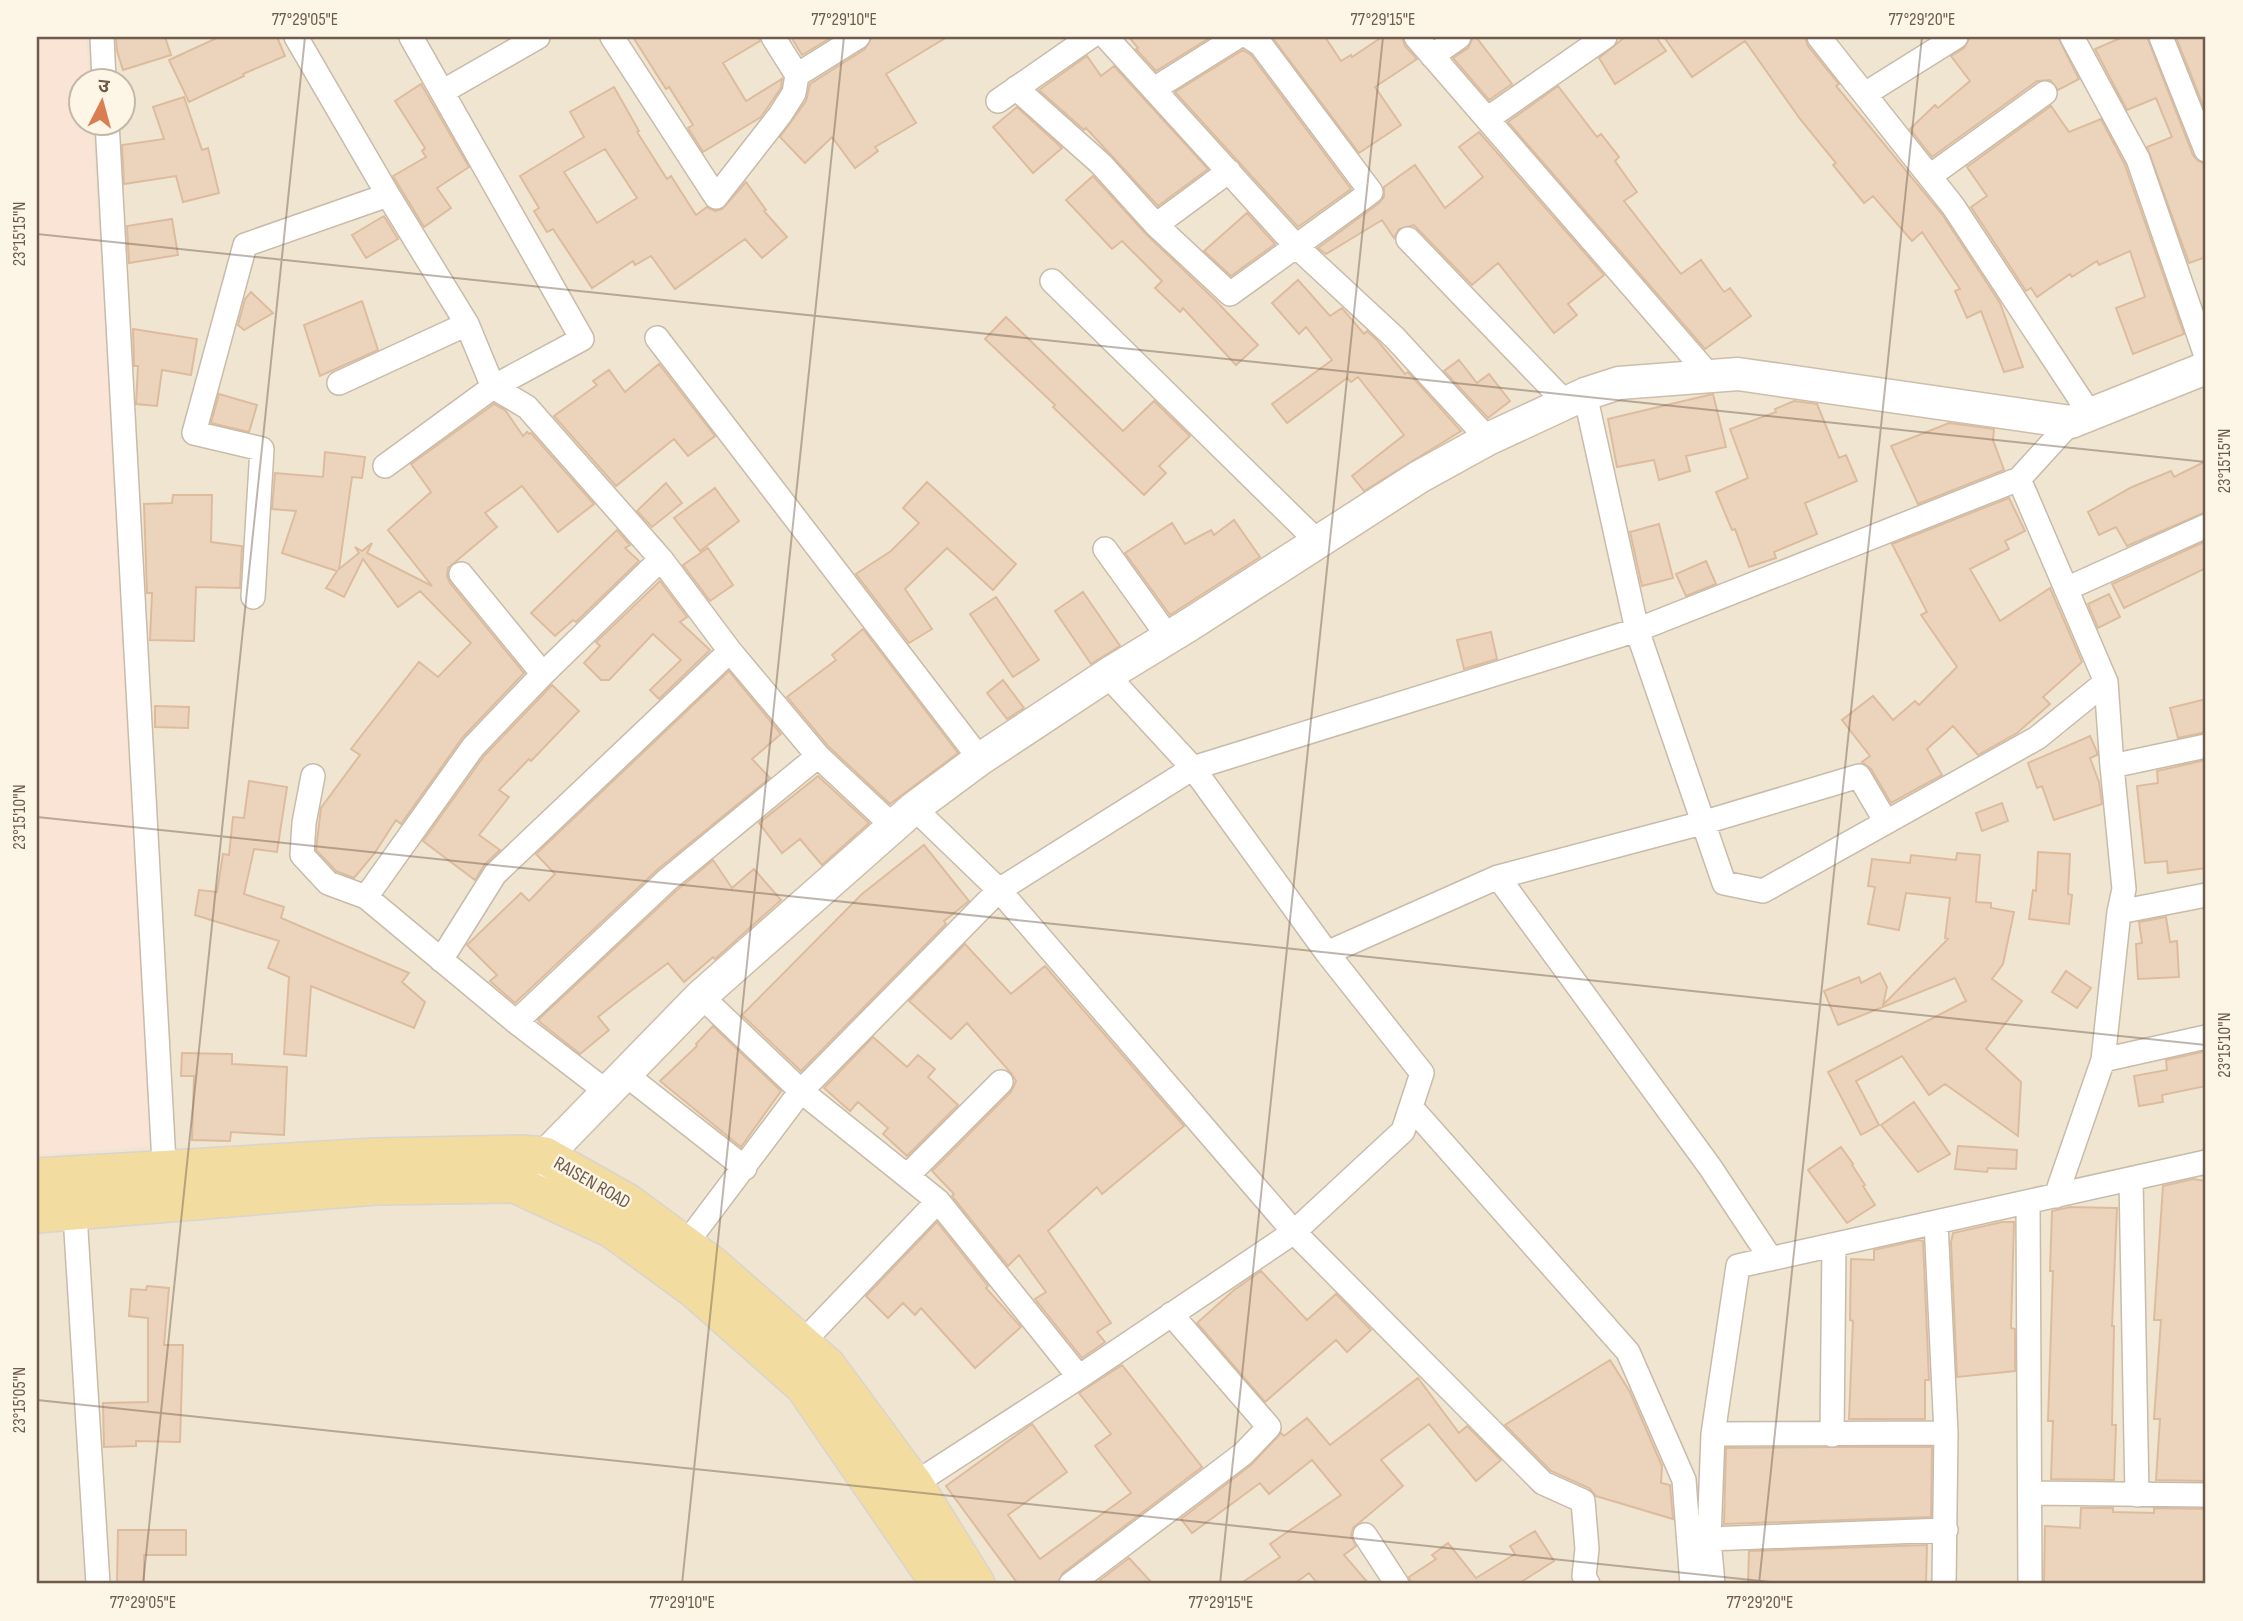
<svg xmlns="http://www.w3.org/2000/svg" width="2243" height="1621" viewBox="0 0 2243 1621" font-family="'Sofia Sans Condensed','Noto Sans Devanagari',sans-serif">
<rect width="100%" height="100%" fill="#f9f2e2"/>
<path fill="#f0e5d1" fill-rule="evenodd" d="M37,37H2206V1584H37ZM80,80H122V122H80Z"/>
<path fill="#f9e4d6" d="M37,37H86L89,80H80V122L92,123L158,1146L37,1155Z"/>
<path fill="#ecd4bc" stroke="#ddbc9e" stroke-width="2" fill-rule="evenodd" d="M116,37H165L171,55L123,70L117,51Z
M219,37H277L285,56L243,74L244,76L189,102L169,60Z
M633,37H759L760,41L723,63L746,101L782,79L781,88L761,117L703,152L688,128L693,125L669,87L666,89Z
M791,37H832L802,55Z
M872,37H947L886,74L916,123L875,147L878,151L855,168L832,137L805,163L780,137L806,101L810,84L865,49Z
M1129,37H1211L1156,71L1136,49L1138,48Z
M1272,37H1325L1341,61L1351,55L1352,57L1382,37H1402L1405,46L1417,59L1375,87L1401,125L1359,153Z
M1473,37H1476L1512,84L1489,100L1453,58L1468,48Z
M1625,37H1656L1666,51L1615,84L1599,58Z
M1664,37H1805L1808,46L1839,84L1836,86L1942,214L2000,303L2023,367L2004,372L1981,311L1967,318L1955,291L1960,289L1922,232L1912,241L1873,196L1864,203L1833,165L1836,163L1800,119L1745,41L1692,77Z
M1970,37H2058L2079,79L2058,90L2050,80L2037,81L1932,157L1910,129L1935,105L1938,108L1970,81L1951,56L1964,48Z
M2123,37H2147L2193,155L2198,161L2206,164V257L2189,263L2147,147L2172,137L2156,98L2127,110L2095,49Z
M2176,37H2206V113Z
M1243,50L1251,55L1351,189L1298,227L1175,92Z
M1087,56L1101,76L1114,66L1208,169L1158,206L1086,128L1084,130L1039,90Z
M421,84L469,167L437,188L451,208L424,227L393,176L426,157L422,151L425,148L395,101Z
M1558,86L1597,137L1601,134L1619,157L1615,161L1637,192L1624,201L1681,274L1701,260L1724,292L1730,288L1751,316L1705,349L1508,122Z
M614,87L639,131L637,132L667,179L671,176L696,215L707,207L715,211L722,209L746,182L766,210L764,211L787,237L762,258L745,239L675,289L651,256L635,265L633,261L592,288L553,229L547,232L534,211L539,208L520,176L584,137L570,112ZM605,149L637,198L597,223L564,172Z
M184,97L202,150L208,148L219,193L183,202L176,176L124,184L122,145L164,139L153,107Z
M2051,106L2069,132L2101,119L2125,165L2184,334L2133,354L2116,308L2145,297L2130,251L2099,265L2097,261L2072,277L2070,274L2037,297L2031,288L2026,291L1971,207L1987,196L1967,167Z
M1017,107L1062,148L1033,173L993,127Z
M1479,132L1604,275L1568,304L1577,315L1554,333L1498,263L1472,285L1414,225L1399,229L1394,238L1382,220L1326,254L1318,248L1379,203L1384,197V187L1415,165L1445,208L1483,177L1459,147Z
M1093,176L1146,234L1215,300L1258,345L1236,365L1183,308L1180,312L1155,288L1162,281L1122,241L1112,249L1066,200Z
M1247,213L1275,244L1231,276L1204,251Z
M384,216L398,239L366,258L352,235Z
M172,219L178,255L129,263L127,226Z
M1298,280L1330,316L1342,308L1364,334L1367,331L1377,340L1405,374L1408,372L1461,431L1364,491L1352,476L1404,435L1358,377L1351,382L1347,378L1287,423L1272,404L1332,360L1306,327L1299,334L1272,303Z
M251,292L273,313L244,330L238,325L245,299Z
M362,301L378,350L320,376L304,325Z
M1006,317L1123,431L1154,401L1190,436L1159,466L1166,473L1144,495L1053,407L1055,405L985,339Z
M133,329L197,339L191,375L162,370L157,406L136,404L138,366H134Z
M1459,360L1477,383L1489,374L1510,401L1488,418L1444,371Z
M659,364L715,436L688,456L674,439L616,486L554,416L597,385L593,381L609,370L625,392Z
M219,394L257,405L249,432L211,423Z
M1713,394L1726,447L1686,456L1690,471L1659,480L1654,460L1617,467L1608,419Z
M1794,401L1817,404L1839,458L1846,455L1857,481L1805,503L1817,534L1774,552L1776,558L1749,567L1735,529L1732,530L1716,492L1748,478L1730,429L1776,412L1775,409Z
M494,404L505,410L523,436L527,432L529,434L531,433L594,504L558,532L522,486L485,513L497,527L448,568L447,576L450,583L524,673L463,737L401,824L396,820L374,854L354,878L336,871L316,850L321,808L360,755L351,749L419,662L438,677L471,643L420,591L398,607L363,559L344,597L326,588L337,571L282,553L296,511L272,509L275,473L323,477L325,452L365,457L362,478L352,477L339,569L359,553L355,547L362,551L372,543L367,553L432,586L388,530L431,492L411,464Z
M1949,423L1994,429L1993,440L2004,470L1918,504L1891,446Z
M2206,461V512L2127,546L2116,527L2099,535L2088,512L2132,487L2171,471L2174,477Z
M927,482L1016,564L993,590L947,548L905,589L932,629L909,643L856,574L891,551L919,523L903,508Z
M666,483L682,503L652,527L637,511Z
M715,488L739,521L700,551L674,518Z
M173,495H212L211,542L242,546L240,588L196,587L194,641L150,640L152,593H147L144,504L172,503Z
M2009,498L2025,531L2005,541L2009,549L1970,569L2000,621L2050,588L2082,662L2043,697L2050,704L2017,733L1978,755L1953,726L1927,749L1942,775L1891,803L1871,769L1862,762L1870,756L1842,720L1873,696L1893,720L1915,701L1919,705L1957,667L1921,615L1927,612L1892,544Z
M1234,520L1260,557L1170,615L1125,553L1172,523L1185,544L1211,530L1214,535Z
M1659,524L1673,578L1642,586L1630,532Z
M617,530L630,545L625,548L639,561L576,622L573,620L555,636L531,613Z
M2206,541V568L2124,608L2112,584Z
M708,548L733,585L710,601L683,565Z
M1706,561L1716,584L1686,596L1676,574Z
M660,581L687,617L680,622L710,650L659,699L650,690L681,660L653,634L609,680H601L584,663L600,646L596,642Z
M1083,592L1120,646L1091,664L1055,611Z
M2109,594L2120,617L2098,628L2088,604Z
M996,597L1039,660L1013,677L970,614Z
M863,629L958,753L890,804L828,746L787,697L836,660L832,655Z
M1491,632L1497,659L1464,669L1457,640Z
M729,671L781,734L752,759L770,778L657,870L515,1003L490,981L497,975L467,945L521,893L529,901L555,874L536,854Z
M1003,680L1024,708L1007,719L987,693Z
M552,685L579,711L531,761L529,759L499,790L509,797L479,835L500,850L485,864L475,880L423,841L484,756Z
M2206,699V732L2178,738L2170,708Z
M155,706L189,707L188,728L155,727Z
M2090,736L2097,752V755L2090,758L2099,782L2102,804L2054,820L2042,786L2037,788L2028,763Z
M2206,760V868L2168,873L2167,861L2145,863L2137,786L2158,783L2157,771Z
M818,776L869,823L822,865L800,839L782,853L759,823Z
M249,781L287,787L277,852L254,849L244,894L284,907L281,918L409,973L402,982L425,1002L414,1028L311,986L306,1056L284,1054L289,977L268,968L279,941L195,915L199,890L217,892L223,854L229,855L233,817L244,818Z
M2002,803L2008,821L1982,831L1976,813Z
M924,845L969,901L944,921L946,924L801,1071L742,1015L862,894Z
M2038,852L2070,854L2068,894L2072,895L2069,924L2029,919L2033,890L2036,891Z
M1957,853L1980,855L1976,902L1991,903V908L2014,912L2003,964L1992,979L2022,1001L1986,1049L2021,1082L2018,1136L1945,1084L1929,1095L1902,1056L1856,1081L1879,1125L1861,1135L1828,1072L1966,1001L1955,978L1838,1025L1824,991L1859,977L1861,983L1880,973L1887,987L1883,1005L1948,939L1945,938L1950,898L1906,893L1899,930L1868,924L1875,887L1868,886L1872,859L1910,863L1911,855L1956,860Z
M713,860L732,888L754,869L781,900L715,959L713,957L684,982L668,963L632,990L598,1017L609,1030L580,1054L541,1023L538,1020L676,891Z
M2166,917L2170,942L2177,941L2179,977L2138,979L2136,944L2142,943L2139,922Z
M965,944L1011,994L1045,966L1184,1126L1102,1194L1097,1187L1048,1231L1111,1323L1097,1332L1105,1342L1082,1358L1035,1299L1046,1292L1019,1255L1008,1266L952,1196L954,1194L932,1171L1011,1092L1016,1081L1011,1073L967,1023L951,1039L909,1001Z
M2066,971L2091,988L2077,1008L2052,992Z
M713,1026L781,1091L741,1147L660,1081L697,1046L696,1044Z
M873,1037L907,1067L918,1055L935,1069L928,1077L958,1105L907,1156L883,1134L888,1128L858,1102L850,1111L824,1088Z
M2206,1051V1086L2162,1095L2163,1102L2139,1106L2134,1076L2167,1070L2166,1060Z
M182,1053L232,1054V1064L287,1067L284,1135L231,1132L230,1141L192,1140L194,1076H181Z
M1914,1102L1950,1154L1918,1172L1881,1125Z
M1958,1146L2017,1150L2016,1169L1988,1168L1987,1172L1955,1169Z
M1841,1147L1853,1164L1852,1165L1865,1185L1863,1186L1875,1205L1847,1223L1808,1170Z
M2193,1179L2206,1181V1481L2156,1480L2160,1419H2154L2161,1320H2154L2163,1186Z
M2070,1207L2117,1208L2112,1326H2114L2112,1425H2116L2114,1480L2051,1479L2053,1421H2048L2053,1271H2050L2052,1211Z
M937,1222L988,1286L986,1288L1021,1327L975,1368L921,1308L915,1315L903,1303L888,1318L866,1296Z
M2002,1222H2014L2011,1328L2015,1329V1371L1957,1377L1951,1242L1953,1233Z
M1918,1240L1923,1241L1929,1380H1925V1419H1849L1853,1321L1850,1320L1851,1259L1874,1260V1250Z
M1261,1271L1307,1320L1336,1294L1371,1330L1347,1352L1336,1340L1265,1402L1197,1323L1234,1290Z
M147,1286L169,1288L164,1345H183L180,1442L136,1441V1446L104,1447L103,1403L148,1402V1318L129,1316L131,1289L146,1290Z
M1610,1360L1630,1392L1662,1466L1661,1483L1670,1485L1673,1519L1596,1496L1589,1488L1551,1471L1505,1425Z
M1122,1365L1202,1467L1063,1573L1057,1584H1018L946,1486L1032,1424L1067,1472L1008,1515L1040,1559L1131,1493L1095,1446L1111,1434L1079,1393Z
M1418,1378L1459,1433L1467,1426L1501,1460L1476,1481L1429,1424L1381,1460L1403,1486L1353,1528L1351,1536L1356,1546L1344,1555L1369,1584H1318L1309,1573L1294,1584H1240L1280,1557L1270,1544L1341,1495L1312,1460L1269,1494L1260,1483L1192,1533L1181,1519L1251,1465L1281,1433L1284,1436L1307,1418L1330,1445Z
M1838,1447H1932L1931,1517L1724,1524L1726,1448Z
M2081,1508H2113V1512L2154,1513V1508L2206,1509V1584H2044L2045,1526L2080,1528Z
M118,1530H186V1555H144V1584H117Z
M1535,1531L1554,1561L1518,1584H1411L1409,1577L1436,1559L1432,1555L1448,1543L1476,1578L1515,1554L1510,1546Z
M1927,1545L1926,1584H1748L1749,1551Z
M1129,1558L1153,1584H1104L1100,1580Z"/>
<g fill="none" stroke-linecap="round" stroke-linejoin="round">
<defs>
<path id="street" d="M102,37L104,80
M296,37L388,195L467,324L493,387L527,407L661,559L730,651L818,756L893,826
M612,37L716,197L780,115L794,93L797,75
M773,37L797,75L858,37
M1106,37L1297,247L1395,338L1488,439
M1416,37L1709,375
M1819,37L1953,206L2090,414
M2072,37L2138,159L2206,356
M2161,37L2206,150
M1432,56L1459,37
M1016,88L1101,164L1156,225L1230,294L1371,192L1261,45L1249,37
M1154,89L1237,37
M442,92L538,37
M1865,94L1956,37
M998,101L1090,37
M1487,119L1605,37
M107,122L165,1181
M1930,176L2045,93
M1156,225L1229,171
M1408,239L1567,404
M1052,281L1318,542
M657,338L980,759
M339,383L467,324
M1585,394L1637,630L1724,883L1763,891L2037,738L2106,682
M385,466L493,387L582,339L411,37
M2019,479L2071,422
M1105,549L1169,638
M461,574L543,674
M2066,589L2206,526
M253,597L262,449L194,433L245,245L388,195
M2112,766L2206,746
M313,776L304,823L302,855L328,883L366,897L516,1022L607,1092
M914,808L999,890L1294,1232L1543,1483L1583,1501L1587,1549L1584,1576L1588,1584
M1498,877L1710,1167L1771,1259
M366,897L473,747L543,674L661,559
M2119,912L2206,895
M1327,953L1498,877L1702,823L1859,776L1886,822
M441,960L495,874L730,651
M701,996L801,1091L938,1201L1079,1377
M516,1022L667,880L818,756
M2103,1060L2206,1037
M625,1074L745,1168
M1411,1107L1628,1352L1684,1480L1692,1584
M908,1175L1001,1082
M2131,1179L2137,1495
M74,1199L98,1584
M2028,1202L2030,1584
M1936,1222L1946,1433L1944,1584
M685,1245L801,1091L999,890L1193,768L1637,630L2019,479L2106,682L2112,766L2124,889L2119,912L2103,1060L2056,1196
M801,1344L938,1201
M1713,1434L1946,1433
M1832,1435L1834,1245
M905,1490L1079,1377L1294,1232L1403,1131L1422,1073L1327,953L1193,768L1107,675
M2031,1493L2206,1495
M1365,1535L1397,1584
M1709,1539L1946,1530
M1071,1584L1243,1454L1269,1427L1171,1314
M1713,1584L1709,1539L1713,1434L1738,1266L2206,1162"/>
<path id="secondary" d="M532,1175L545,1156L701,996L914,808L980,759L1107,675L1189,625L1419,477L1488,439L1585,394L1619,383L1738,374L2071,422L2206,368"/>
<path id="primary" d="M37,1177L374,1157L521,1154L545,1156L628,1203L712,1265L827,1366L914,1484L976,1584
M37,1214L375,1186L515,1184L612,1229L693,1288L804,1386L940,1584"/>
</defs>
<use href="#street" stroke="#c8bbaa" stroke-width="26"/>
<use href="#secondary" stroke="#cebdaa" stroke-width="35"/>
<use href="#primary" stroke="#d9d4d0" stroke-width="40"/>
<use href="#street" stroke="#fff" stroke-width="23"/>
<use href="#secondary" stroke="#fff" stroke-width="32"/>
<use href="#primary" stroke="#f2dca0" stroke-width="37"/>
</g>
<path fill="none" stroke="#6e5b4b" stroke-width="2" stroke-opacity="0.45" d="M37,234L2206,462M37,817L2206,1045M37,1400L1790,1584M143,1584L305,37M682,1584L844,37M1220,1584L1383,37M1759,1584L1922,37"/>
<g text-anchor="middle" dominant-baseline="central" stroke-width="5" stroke-linejoin="round" paint-order="stroke">
<g font-size="19" fill="#6e5b4b" stroke="#fdf6e7">
<text transform="translate(592 1183) rotate(30)">RAISEN ROAD</text>
</g>
</g>
<rect width="2243" height="1621" fill="none" stroke="#fdf6e7" stroke-width="77"/>
<g transform="translate(102 102) rotate(6)"><circle r="33" fill="#fdf6e7" stroke="#c4b8a9" stroke-width="2"/>
<path d="M0-5L12 26L0 18L-12 26Z" fill="#d87e52"/>
<text y="-10" font-size="19" font-weight="bold" text-anchor="middle" fill="#6e5b4b">उ</text>
</g>
<rect x="38" y="38" width="2166" height="1544" fill="none" stroke="#6e5b4b" stroke-width="2.5"/>
<g font-size="18" text-anchor="middle" fill="#6e5b4b">
<text x="305" y="25">77°29'05"E</text>
<text x="844" y="25">77°29'10"E</text>
<text x="1383" y="25">77°29'15"E</text>
<text x="1922" y="25">77°29'20"E</text>
<text transform="translate(19 234) rotate(-90)" y="6">23°15'15"N</text>
<text transform="translate(2224 461) rotate(-90)" y="6">23°15'15"N</text>
<text transform="translate(19 817) rotate(-90)" y="6">23°15'10"N</text>
<text transform="translate(2224 1045) rotate(-90)" y="6">23°15'10"N</text>
<text transform="translate(19 1400) rotate(-90)" y="6">23°15'05"N</text>
<text x="143" y="1608">77°29'05"E</text>
<text x="682" y="1608">77°29'10"E</text>
<text x="1221" y="1608">77°29'15"E</text>
<text x="1760" y="1608">77°29'20"E</text>
</g>
</svg>
